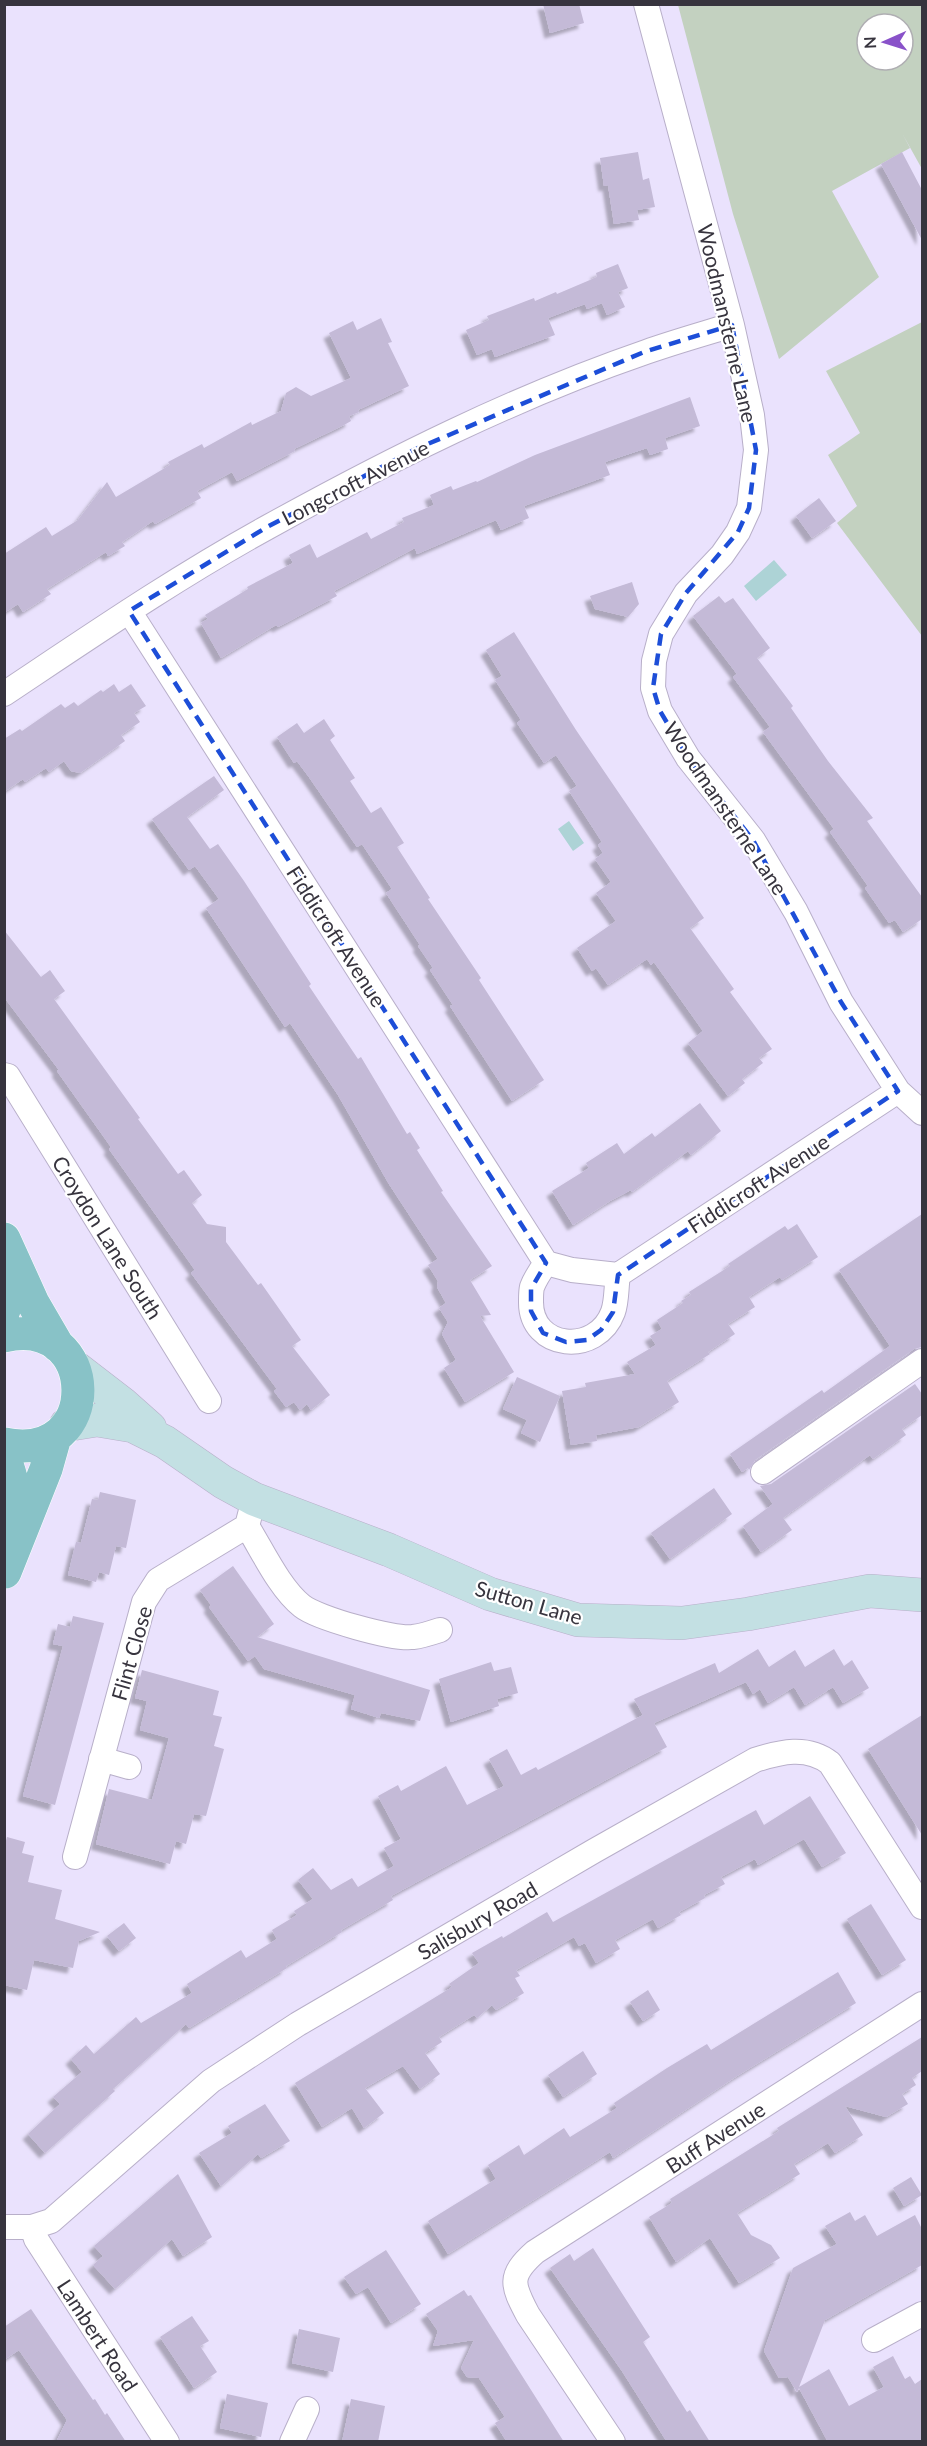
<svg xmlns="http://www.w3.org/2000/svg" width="927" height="2446" viewBox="0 0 927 2446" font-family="Lato,sans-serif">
<defs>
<filter id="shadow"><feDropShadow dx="-5.5" dy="5.5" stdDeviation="1.5" flood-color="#0004"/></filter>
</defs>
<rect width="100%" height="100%" fill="#eae2fd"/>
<path fill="#c3d1c0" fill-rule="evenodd" d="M678,5H922V169L902,133L910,148L832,191L879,277L779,359L733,214ZM867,24H903V60H867Z
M922,322V636L837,523L857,506L828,455L860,433L826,371Z"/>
<path fill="#add3d6" d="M774,560L787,575L756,601L744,586Z
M569,821L584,843L573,851L558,829Z"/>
<path fill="#c4bad7" filter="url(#shadow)" d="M543,4H579L584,23L550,33Z
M638,152L643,180L649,178L655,207L637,210L639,220L614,224L608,185L604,186L600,158Z
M902,152L922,190V240L881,164Z
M618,264L628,288L618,292L625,307L607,315L602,303L587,309L585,304L548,318L555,335L495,357L492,349L477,355L466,330L489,320L487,316L508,308L534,298L535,301L556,292L557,294L597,277L596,273Z
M381,318L392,342L388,343L409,386L358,410L359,412L349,416L351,421L344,425L294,449L295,451L237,481L232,472L197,491L201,498L155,524L153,521L122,542L125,546L108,556L106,552L47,589L51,594L23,612L18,604L4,613V554L46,527L52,536L78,520L107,482L116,497L170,465L168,462L202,444L204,448L251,422L252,425L281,411L286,393L296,387L311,396L351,378L329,333L353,321L357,330Z
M690,397L700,426L665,438L668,449L650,455L647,448L605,462L610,475L524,506L529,518L501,530L496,520L417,554L415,548L334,591L337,596L278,627L276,625L221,658L201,623L208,619L205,615L248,589L247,587L293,563L289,555L310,544L317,558L367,532L371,539L404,522L402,518L434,505L430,495L451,486L453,490L476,481L477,482L535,455Z
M819,498L836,521L812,538L796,516Z
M632,582L639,604L628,617L595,609L590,596Z
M719,596L725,603L733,598L770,648L757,658L793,706L791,708L828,761L873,818L867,821L922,897V919L903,932L895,920L889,923L865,888L868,886L830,832L834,829L763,732L770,727L733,677L737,674L693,616Z
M514,632L576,730L704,918L690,928L734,989L730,992L772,1049L759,1058L763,1063L742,1079L745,1083L728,1096L688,1043L703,1031L654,962L651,965L647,959L608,985L596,968L592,971L577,948L616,921L596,893L611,882L595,859L603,853L598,845L602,842L569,791L577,786L556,755L544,763L517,723L521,720L495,680L502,676L486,650Z
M114,684L119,692L131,684L146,706L134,713L140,722L121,735L125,741L80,773L71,771L64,761L49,772L46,768L25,782L23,779L4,792V739L20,729L22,731L61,704L65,708L74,702L78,706L101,690L103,692Z
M324,719L335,736L330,740L355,778L350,781L371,813L381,807L404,843L397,847L430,898L428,899L481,978L479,980L544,1080L512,1101L450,1006L453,1005L430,970L433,968L418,946L420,945L386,893L392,889L362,844L357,847L309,777L297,761L294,763L277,737L297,723L304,733Z
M214,776L224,790L187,817L210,849L218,844L244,881L311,984L309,986L358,1059L361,1057L407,1134L410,1132L420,1148L417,1150L443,1191L441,1192L492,1266L470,1280L491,1315L480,1316L514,1372L465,1402L444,1368L456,1360L442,1334L448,1322L439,1308L446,1303L437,1287L438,1281L428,1265L438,1259L389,1184L338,1095L290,1023L285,1027L206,908L219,899L195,866L189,870L152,819Z
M4,930L41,977L50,970L65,991L54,999L140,1118L138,1119L178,1174L184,1170L202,1195L192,1203L207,1224L226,1227V1242L258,1285L261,1283L301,1340L292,1346L330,1395L311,1410L307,1404L300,1410L294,1402L286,1407L274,1391L277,1389L191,1273L195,1270L109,1149L111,1147L57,1071L59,1070L4,997Z
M700,1103L721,1131L691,1155L688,1151L632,1192L631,1190L610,1201L573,1225L552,1191L589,1168L586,1163L617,1143L624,1154L652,1133L655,1137Z
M922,1214V1347L914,1349L755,1460L749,1470L748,1468L742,1472L730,1454L822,1390L824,1393L890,1346L839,1270Z
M797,1224L818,1257L782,1280L780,1277L749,1297L755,1307L728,1324L735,1334L708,1352L710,1354L667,1381L679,1402L639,1427L596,1435L597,1441L571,1445L562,1391L586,1387L585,1383L635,1374L627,1362L656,1345L650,1336L662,1329L657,1320L683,1303L681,1301L691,1295L689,1292L730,1266L728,1264L785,1226L788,1230Z
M517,1377L560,1396L540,1442L521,1433L527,1420L503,1409Z
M915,1384L922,1394V1415L902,1429L906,1435L873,1459L870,1455L783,1518L760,1486L771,1484Z
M714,1488L732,1514L670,1559L651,1533Z
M100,1492L136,1500L126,1548L116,1546L109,1575L99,1572L96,1582L68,1575L76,1542L81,1543L92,1499L98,1500Z
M773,1504L792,1530L761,1552L743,1526Z
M233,1566L274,1624L257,1637L430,1690L420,1721L381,1713L379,1718L351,1709L355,1695L264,1669L255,1656L248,1661L209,1607L211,1605L200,1590Z
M73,1616L104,1623L55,1805L23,1796L63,1646L53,1644L58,1624L70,1627Z
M758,1649L769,1667L795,1650L805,1667L834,1649L844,1666L852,1660L869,1688L843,1703L833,1687L805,1705L794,1687L768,1703L760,1689L753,1694L746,1682L654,1723L667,1747L391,1896L393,1900L341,1930L342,1932L286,1966L287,1968L189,2028L186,2024L113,2089L115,2091L45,2153L28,2134L60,2104L53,2097L82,2072L71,2059L86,2045L94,2054L136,2017L141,2023L192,1993L187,1984L241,1950L246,1958L277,1939L272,1930L297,1915L294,1911L313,1899L298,1880L313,1868L331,1890L352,1878L358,1887L394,1866L384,1848L401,1839L378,1796L398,1785L401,1791L446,1766L467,1805L504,1786L489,1759L507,1749L521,1775L536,1767L538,1770L643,1715L634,1699L715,1663L719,1673Z
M491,1662L494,1671L511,1667L518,1693L497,1699L499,1706L451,1722L439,1679Z
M142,1670L219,1691L213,1715L222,1717L214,1746L224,1749L206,1816L194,1814L186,1844L176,1841L170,1864L96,1844L109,1789L152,1800L169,1738L140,1730L147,1701L135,1698Z
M922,1715V1835L868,1749Z
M810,1796L846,1853L822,1867L804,1839L758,1865L755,1859L721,1877L725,1884L704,1895L705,1898L679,1912L681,1915L658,1928L653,1919L615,1940L620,1949L596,1963L585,1943L579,1946L574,1937L516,1970L520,1976L515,1978L524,1993L496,2010L492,2005L477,2018L474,2015L439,2037L442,2042L425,2053L440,2074L420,2089L403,2066L365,2088L384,2113L364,2128L352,2108L322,2127L295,2083L452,1987L449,1984L479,1963L472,1953L502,1936L503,1938L547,1912L553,1922L756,1810L764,1825Z
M7,1837L25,1842L22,1853L34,1856L28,1882L62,1890L55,1919L100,1932L79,1941L73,1968L34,1960L27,1990L4,1985V1848Z
M871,1904L906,1960L882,1975L847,1919Z
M124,1923L136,1938L119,1951L107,1936Z
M838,1972L856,2003L737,2076L613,2158L610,2152L448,2254L428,2221L496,2179L488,2165L519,2145L524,2155L564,2128L570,2137L617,2108L614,2103L667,2068L707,2044L711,2050Z
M648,1990L660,2010L643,2021L630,2002Z
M922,2037V2071L912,2078L916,2085L902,2094L908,2104L886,2117L845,2106L863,2135L835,2153L828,2143L794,2164L800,2174L737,2213L751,2235L771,2245L780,2258L739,2283L710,2238L676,2262L649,2217L672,2203L670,2199L779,2131L777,2128Z
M583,2051L597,2074L563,2097L548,2075Z
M265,2104L290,2141L261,2158L258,2154L221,2186L199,2153L232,2133L228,2126Z
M178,2174L212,2237L183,2256L172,2239L115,2289L93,2265L103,2256L94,2246Z
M911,2177L922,2195L904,2206L893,2188Z
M850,2212L855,2221L865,2215L877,2236L915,2215L922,2229V2265L825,2320L799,2387L829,2369L849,2406L884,2387L873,2367L893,2356L905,2379L910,2376L915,2384L922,2379V2442H828L799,2388L797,2392L788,2377L779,2378L764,2351L793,2268L837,2244L825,2226Z
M593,2248L650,2337L643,2342L687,2412L690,2410L710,2442H667L622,2371L550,2268L570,2254L574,2261Z
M386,2250L421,2304L391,2323L368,2287L356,2294L344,2277Z
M464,2290L468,2296L471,2295L564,2442H507L495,2423L505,2417L479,2378L467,2377L461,2368L474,2340L433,2346L438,2331L426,2314Z
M31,2309L93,2400L95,2399L105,2415L107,2413L126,2442H56L67,2420L19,2350L4,2360V2327Z
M192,2316L209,2341L200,2346L217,2372L194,2388L160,2337Z
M299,2329L340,2338L333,2372L292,2363Z
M227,2394L268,2403L261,2437L220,2428Z
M351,2399L385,2406L378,2442H342Z"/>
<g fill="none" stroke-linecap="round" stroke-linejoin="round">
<defs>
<path id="minor" d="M646,4L732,325L752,415L756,450L749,508L738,532L722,555L686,593L661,634L654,661L653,688L660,711L688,758L753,840L796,912L841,1002L898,1091L922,1113
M129,611L546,1263L572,1270L618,1275L898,1091
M4,694C91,636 177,577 268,527C389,460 515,397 646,352C674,342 703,334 732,325
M4,1075L8,1076L209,1401
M546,1263C541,1270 535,1279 532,1287C531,1291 531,1296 531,1301C530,1350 597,1356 613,1312C617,1301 616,1287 618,1275
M763,1472L922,1361
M247,1526C262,1550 280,1589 302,1606C317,1618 394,1640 413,1637C422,1636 431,1633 440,1630
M101,1759L129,1767
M75,1857L144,1602L158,1580L247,1526L254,1499
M4,2227H32L51,2221L211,2081L298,2024L594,1851L755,1760C780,1752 807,1745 830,1763L922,1907
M32,2227L36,2239L167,2442
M874,2340L922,2314
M292,2442L307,2409
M613,2442L528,2315C512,2285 508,2276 535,2252L922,2004"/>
<path id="secondary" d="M75,1367L123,1404L150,1428
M66,1425L97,1420L133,1426L165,1442L223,1482L254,1499L389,1550L490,1594L578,1620L682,1623L748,1614L870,1591L922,1595"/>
<path id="primary" d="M4,1239L33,1303L58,1346
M4,1310L8,1295V1258
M4,1336C100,1313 105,1465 4,1444
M4,1459C16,1481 15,1509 12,1533
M5,1572L46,1469L55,1437"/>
</defs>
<use href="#minor" stroke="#b8afc9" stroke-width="26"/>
<use href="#secondary" stroke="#b8afc9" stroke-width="34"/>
<use href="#primary" stroke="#fff" stroke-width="34"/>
<use href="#minor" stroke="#fff" stroke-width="24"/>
<use href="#secondary" stroke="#c3e0e3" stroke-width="33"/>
<use href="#primary" stroke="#88c2c7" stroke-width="33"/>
</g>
<path fill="none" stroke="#1d4ed8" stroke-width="4.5" stroke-dasharray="12 8" stroke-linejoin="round" d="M732,325L756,450L749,508L738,532L686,593L661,634L653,688L660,711L688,758L753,840L841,1002L898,1091L618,1275L613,1312L601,1330L587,1340L566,1342L543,1333L531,1311V1289L546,1263L129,611L267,527L416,449L644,352Z"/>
<g text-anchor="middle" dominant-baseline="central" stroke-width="4.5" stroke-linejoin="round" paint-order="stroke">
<g font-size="21" fill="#37343e" stroke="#fff">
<text transform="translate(728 323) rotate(77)">Woodmansterne Lane</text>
<text transform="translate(355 482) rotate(-27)">Longcroft Avenue</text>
<text transform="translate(726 808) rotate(56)">Woodmansterne Lane</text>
<text transform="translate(337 936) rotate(57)">Fiddicroft Avenue</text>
<text transform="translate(758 1183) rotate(-33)">Fiddicroft Avenue</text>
<text transform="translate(108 1237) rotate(58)">Croydon Lane South</text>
<text transform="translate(529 1602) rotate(16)">Sutton Lane</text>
<text transform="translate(131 1653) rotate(-74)">Flint Close</text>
<text transform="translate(477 1920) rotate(-30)">Salisbury Road</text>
<text transform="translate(715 2137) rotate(-33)">Buff Avenue</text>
<text transform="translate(98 2335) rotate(57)">Lambert Road</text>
</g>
</g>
<rect width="927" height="2446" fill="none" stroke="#37343e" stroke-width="12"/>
<g transform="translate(885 42) rotate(267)"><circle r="28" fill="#ffffff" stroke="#afaeb2" stroke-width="1.5"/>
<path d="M0-4.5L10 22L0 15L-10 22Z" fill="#8952c9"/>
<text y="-9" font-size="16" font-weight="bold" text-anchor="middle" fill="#37343e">N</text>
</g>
</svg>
